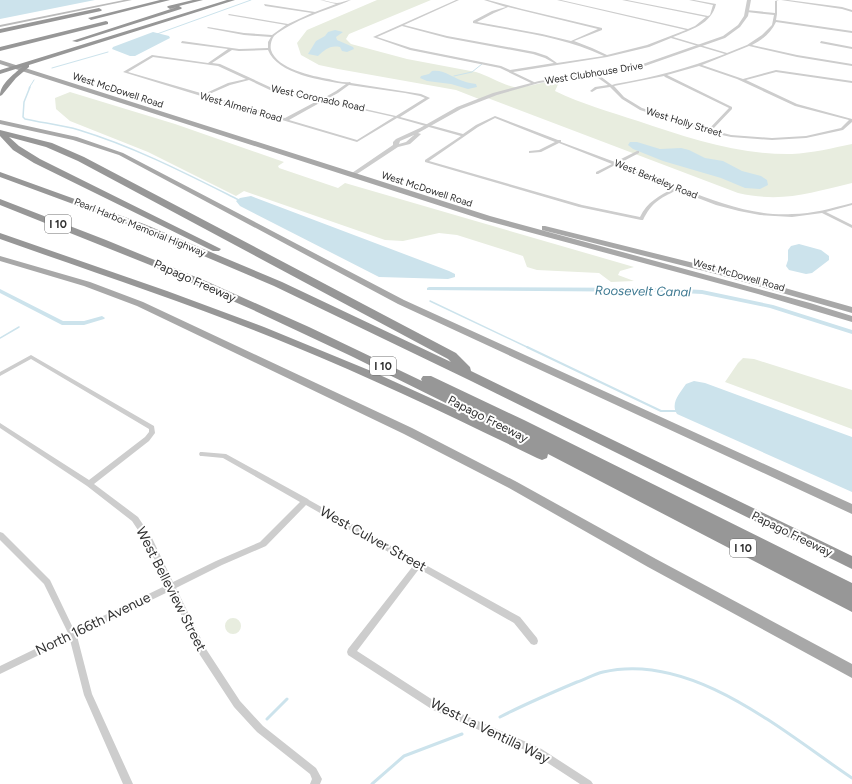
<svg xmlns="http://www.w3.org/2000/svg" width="852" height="784" viewBox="0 0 852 784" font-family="Figtree,sans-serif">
<rect width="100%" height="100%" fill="#fff"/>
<path fill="#e8eddf" d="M377,0H431L349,34L346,39L351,44L407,59L476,72C489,76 501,84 514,87C520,89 550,81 558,79L560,80L555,91C582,104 610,112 638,121C688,138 739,155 792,154C812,153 833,148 852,144V183C809,193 783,203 738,193L485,97L479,99L456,90L338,69L319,65L301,55L297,43L307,30Z
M70,92L175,124L284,162L278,166L279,168L338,188L345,183L634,267L620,271L618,275L634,281L611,282L599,273L537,270L527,267L523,256L457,235L439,233L403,241L385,240L244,191L236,196L148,152L70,121L56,109L55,98Z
M743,358L754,359L852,390V429L725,382L738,363Z
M225 626a8 8 0 1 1 16 0a8 8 0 1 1-16 0Z"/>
<path fill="#cce3ec" d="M0,0H95L0,19Z
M335,30L343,32L336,37L337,40L353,47L354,49L347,52L342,51L340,47C329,45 325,50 318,56L308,54L316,41L325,36L328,32Z
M153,32L169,36L170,38L135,56H130L112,49L113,47Z
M432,71C444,69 453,78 463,81C468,83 472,83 476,84L477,87L468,89L451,84L427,81L420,78L421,76L429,74Z
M630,142H637L660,149L681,148L689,150L705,158L723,161L742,171L761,176L767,180L768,185L760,189L745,188L721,178L663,161L633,149L628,145Z
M251,196L449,271L455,274V277L448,279L379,277L240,206L236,201L240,198Z
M799,244L821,250L829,256V260L812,273L806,274L789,270L786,266L788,260V250L791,246Z
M694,381L705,383L852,437V492L677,414C670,403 680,393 686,384Z"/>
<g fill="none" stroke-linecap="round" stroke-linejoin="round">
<path stroke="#cce3ec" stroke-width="1" d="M157,34L251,0
M52,68L108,52
M454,76L472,72L482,64
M29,88L34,80"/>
<path stroke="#cce3ec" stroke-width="1.5" d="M30,87L24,102L23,117L25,119C43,123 62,125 79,130C135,147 187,174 239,200
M430,301L529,348
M0,338L19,327"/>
<path stroke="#cce3ec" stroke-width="2" d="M527,347L661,411H678"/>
<path stroke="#cce3ec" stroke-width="3" d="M500,717C525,704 551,693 577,682C586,679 594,674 603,672C692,651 783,732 852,778
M267,719L287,699
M372,784L404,756L462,734"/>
<path fill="#cce3ec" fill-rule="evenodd" d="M429,287L663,288L702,290L773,305L852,330V334L770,308L702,294L663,292L427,290V288Z
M0,289L63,321H84L102,316L105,318L104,319L84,325H62L0,293Z"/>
<path fill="#cdcdcd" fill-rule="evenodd" d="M320,0C326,0 331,3 337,3C342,3 346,0 351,0C345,3 338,5 331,8C317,13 303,18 289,26C284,29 278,32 274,36C271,40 270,46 271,50C277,69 312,76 329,79C336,81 344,83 350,82L351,83L421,94L430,98L400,117L463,134L476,125L495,116L558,140H561V142L615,162L637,151H639V153L618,164C640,172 662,181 684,189C719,203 754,216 792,214C813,214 832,208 852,203V205L826,212L852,225V228L822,213L792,217L760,215L739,211L716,205L677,190C659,199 652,202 643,220H641L579,207L425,162V160L461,136L397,118L357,142L204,97H202L201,96L123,72L152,55L208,63L228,49L181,43L182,41L239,49L268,48V42L271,37L244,35L207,28L208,27L244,33L272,35L286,25L228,15L229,14L288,24L312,13L265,6L264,4L315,12L336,4ZM232,50L239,51L268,50C277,74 323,81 346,84L336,91L322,99L272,88L220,64L212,63ZM153,57L218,66L246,79L228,83L204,94L128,72ZM249,80L270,90L319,100L285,118L207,95L230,85ZM349,85L405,93L420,96L425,98L396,116L325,100L338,93ZM323,101L394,117L357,140L289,120ZM495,118L555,142L539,150L529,151V153L541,152L559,143L612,164L596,172V174H598L615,165L674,188C659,196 647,202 640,217L582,205L429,161L478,127Z
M456,0H459L404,25L447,36L535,52L547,56L557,63L604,56C562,36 517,32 473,23V21L492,11L506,7L484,0H488L522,9L602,28V30L574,41L592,48L607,55L647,45L686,30L557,0H561L688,29L695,26L706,17L622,0H627L708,16L710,15L713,5L689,0H694L716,4C712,24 690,30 673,37L727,53L747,45L762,35L772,25L774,15L747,12L746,10L775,13V1L779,0L777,1V14L776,20L852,31V33L776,22C771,33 762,40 752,45L797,55L852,64V66L797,57L749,46L702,65L743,79L776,70L852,81V83L776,72L746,80L797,104L852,119V122L843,130L806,138L772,140L731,137L708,132L640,110L622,99L610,87L597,89L592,92L590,91L595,87L608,85L594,75V73H596L612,85L615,84C652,78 689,68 725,54L671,38L649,47L607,57L513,72L534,82L535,83L533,84L500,68L410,50L373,37ZM508,7L598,29L571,41L542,34L477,22L494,13ZM402,26L447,38L533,54L545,58L554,63L510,70L501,66L411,48L377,37ZM699,66L737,79L795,106L849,120L841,128L806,136L772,138L731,135L712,130L732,109V107L667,75ZM664,76L665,77L729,108L709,129L642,108L624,97L614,86Z
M781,0H788L842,7L852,10V12L842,9Z
M821,41L852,47V49L820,43Z
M31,355L154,426L155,433L149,441L94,484L138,517L152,538L173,582L216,561L260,542L300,502L223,458L202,456H200L199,454L200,452H202L226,454L308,499L309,500L418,561L422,562V563L520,617L537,638L538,641L537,644L534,645L531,644L514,623L419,569L357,651L439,704L540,748L591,781L593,784H580L534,754L433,710L348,655L347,652L348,649L413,566L306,505L266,546L222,565L176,588L206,649L240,701L263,726L316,768L322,779L320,784H310L312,779L310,774L257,732L234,707L200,655L170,591L77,636L92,694L133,784H123L84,695L70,640L0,674V666L68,633L44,584L0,540V532L3,533L50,580L74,630L167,585L146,542L132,521L87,486L0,428V423L89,480L145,437L149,432V429L31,359L0,376V372Z"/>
<path fill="#cdcdcd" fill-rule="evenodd" d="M747,0H751L748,16L740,27L725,38L642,67L539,83L497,95L461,109L418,133L421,134L420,135L410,144L398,147L354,176L349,175L393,145V142L396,139L420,128L457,107L493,93L539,81L640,65L723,36L738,25L744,16ZM414,135L406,142L399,144L400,141Z"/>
<path fill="#bababa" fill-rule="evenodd" d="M124,0H132L0,27V25Z"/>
<path fill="#a8a8a8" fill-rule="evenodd" d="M0,60L490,216L810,303L852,316V322L758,294L484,220L0,64Z
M0,120L77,137L123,153L404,300L852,504V514L398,304L119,155L73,140L0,124Z
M542,226H545L722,270L852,307V313L716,274L542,230Z
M0,256L90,282L143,302L412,428L517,482L656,559L852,664V678L648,567L509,488L404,434L137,306L84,286L0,261Z"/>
<path fill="#979797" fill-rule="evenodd" d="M160,0H170L91,20L88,18Z
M193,0H203L179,6L182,8L181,9L77,42L72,41L177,7L170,9L167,7L168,6Z
M227,0H235L29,65V67L16,78L2,95L0,96C0,84 13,75 22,67L0,74V70Z
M99,8L102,10L101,11L0,33V29Z
M106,21L108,22V24L0,51V47Z
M0,130L52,143L84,157L456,353L470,367L471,371L852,556V569L469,380L274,286L138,228L0,177V172L144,224L282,282L451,362L448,359L78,161L46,147L9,137L19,146L40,159L221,249L219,251H213L34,163L13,150L0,136Z
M0,199L106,240L208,282L309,327L422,381L421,379L423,376H431L524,420L852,583V612L548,454L547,458L542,460L537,458C457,419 376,380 293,346C197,306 98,274 0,239V233L167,291L264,327L371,371L492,426L351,356L251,309L150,265L0,205Z"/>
</g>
<g text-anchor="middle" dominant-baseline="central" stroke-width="4" stroke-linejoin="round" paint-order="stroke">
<g font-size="10" fill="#303030" stroke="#fff">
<text transform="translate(594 73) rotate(-9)">West Clubhouse Drive</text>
<text transform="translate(118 90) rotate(18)">West McDowell Road</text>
<text transform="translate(318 98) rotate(12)">West Coronado Road</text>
<text transform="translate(241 107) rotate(16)">West Almeria Road</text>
<text transform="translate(684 122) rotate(17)">West Holly Street</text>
<text transform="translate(656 179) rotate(22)">West Berkeley Road</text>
<text transform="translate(427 189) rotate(18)">West McDowell Road</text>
<text transform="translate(140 227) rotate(22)">Pearl Harbor Memorial Highway</text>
<text transform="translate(739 275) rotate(16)">West McDowell Road</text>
</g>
<g fill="#fff" stroke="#6e6e6e" stroke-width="1">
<rect x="45" y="215" width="26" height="18" rx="3"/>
<rect x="370" y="357" width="26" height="18" rx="3"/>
<rect x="730" y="539" width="26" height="18" rx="3"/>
</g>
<g font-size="11" font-weight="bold" fill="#303030">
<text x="58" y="224">I 10</text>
<text x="383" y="366">I 10</text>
<text x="743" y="548">I 10</text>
</g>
<g font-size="12" fill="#303030" stroke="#fff">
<text transform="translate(195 281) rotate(24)">Papago Freeway</text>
<text transform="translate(488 419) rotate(27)">Papago Freeway</text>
<text transform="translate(792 534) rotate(26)">Papago Freeway</text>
</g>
<g font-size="13" font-style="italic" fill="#3f7a92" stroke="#fff">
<text transform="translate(643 291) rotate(1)">Roosevelt Canal</text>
</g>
<g font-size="14" fill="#303030" stroke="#fff">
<text transform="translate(373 539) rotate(29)">West Culver Street</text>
<text transform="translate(171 589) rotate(63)">West Belleview Street</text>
<text transform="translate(93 624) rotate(-26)">North 166th Avenue</text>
<text transform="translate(490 731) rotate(26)">West La Ventilla Way</text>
</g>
</g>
</svg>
